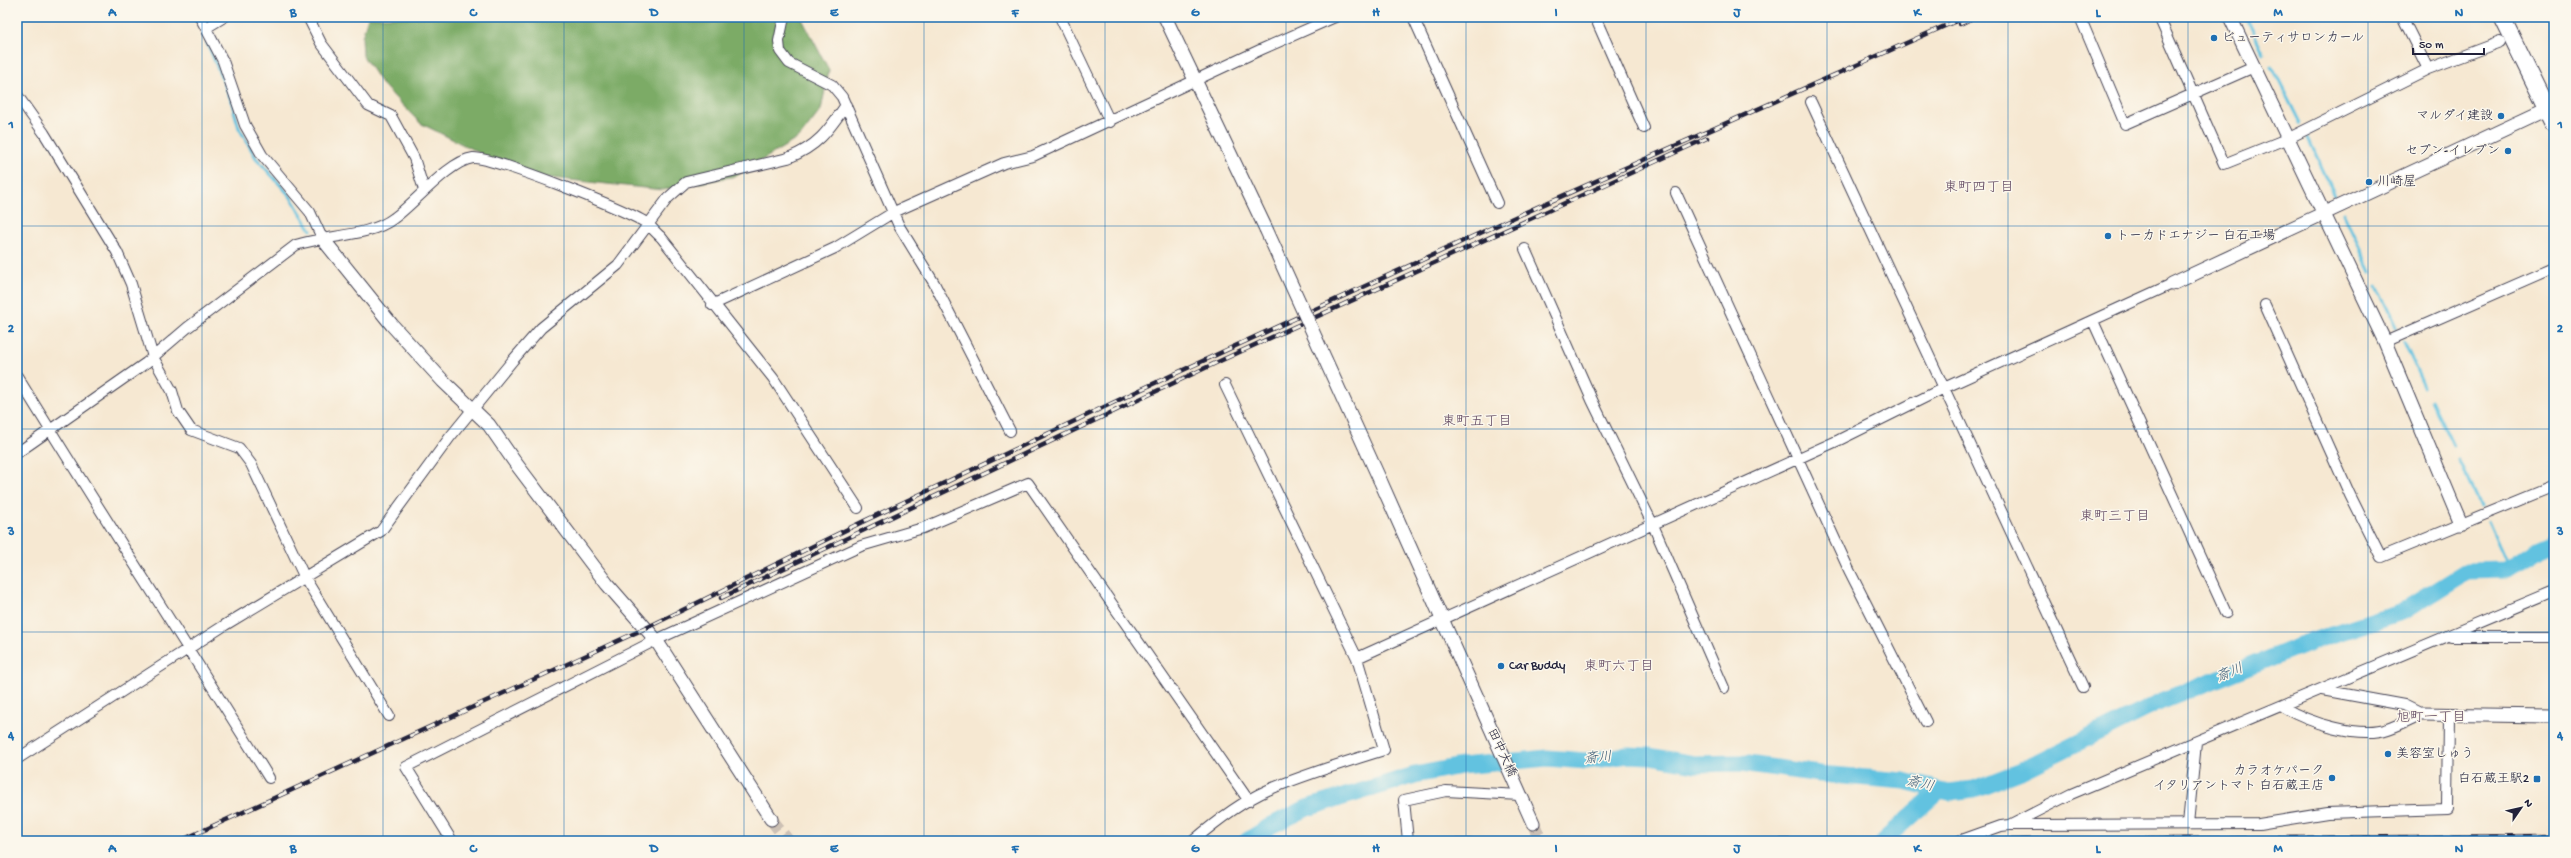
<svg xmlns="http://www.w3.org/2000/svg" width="2571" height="858" viewBox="0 0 2571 858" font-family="'Gochi Hand','Klee One',sans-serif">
<rect width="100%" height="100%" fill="#fbf7ec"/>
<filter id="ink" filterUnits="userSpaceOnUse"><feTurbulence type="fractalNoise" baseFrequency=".025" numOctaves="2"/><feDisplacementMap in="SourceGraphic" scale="8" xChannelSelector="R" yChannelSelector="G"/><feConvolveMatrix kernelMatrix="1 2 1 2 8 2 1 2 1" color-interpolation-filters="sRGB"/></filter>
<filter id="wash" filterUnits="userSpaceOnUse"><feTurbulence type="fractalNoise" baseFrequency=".012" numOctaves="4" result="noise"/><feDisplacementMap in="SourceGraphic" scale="16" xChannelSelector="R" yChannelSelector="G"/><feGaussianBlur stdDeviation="0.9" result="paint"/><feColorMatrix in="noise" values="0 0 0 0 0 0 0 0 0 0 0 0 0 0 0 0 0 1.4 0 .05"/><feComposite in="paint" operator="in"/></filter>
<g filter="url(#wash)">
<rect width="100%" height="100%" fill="#f6e8d2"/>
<path fill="#7bab66" stroke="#4e6650" d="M368,17H801L829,70L821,110L800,137L736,176L663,190L523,175L420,123L381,83L363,56L362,37Z"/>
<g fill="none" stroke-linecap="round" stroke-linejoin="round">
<path stroke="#62c2e0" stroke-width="3" d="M2246,17L2264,54
M207,43L231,100L239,128L256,158L290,196L311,230
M2272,67L2300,123
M2308,138L2336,198
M2343,213L2371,272
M2377,286L2396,327
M2404,342L2424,386
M2431,400L2453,446
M2459,460L2481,506
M2488,521L2509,568"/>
<path stroke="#62c2e0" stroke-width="17" d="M1247,841L1272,825L1307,808L1415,775L1461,766L1547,758L1586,761L1628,755L1650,756L1695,764L1741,763L1820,774L1904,781L1949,792L1974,789L2021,771L2162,701L2310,642L2402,612L2468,571L2505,570L2540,548L2554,542
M1883,841L1940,790"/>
</g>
</g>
<g filter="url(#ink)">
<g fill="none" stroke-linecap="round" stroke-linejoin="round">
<path stroke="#ccc0b4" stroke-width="13" stroke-dasharray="13 6" stroke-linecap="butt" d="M771,819L788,841
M1533,823L1541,841"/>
<defs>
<path id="minor" d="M200,17L223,61L245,125L262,155L310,212L322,238
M308,17L321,43L368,105L391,116L414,158L424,190
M784,17L779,41L780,51L789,63L832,85L842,97L899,226L934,283L1010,431
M1060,17L1110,122
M1413,17L1497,203
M1595,17L1644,128
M2080,17L2125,124L2254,67
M2159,17L2224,164L2289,138L2428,69L2500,42
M2402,17L2428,69
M206,28L224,17
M17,95L44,133L117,252L131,284L153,357L172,391L178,411L191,430L239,448L251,464L305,578L389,716
M1811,102L2083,687
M1676,193L1849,570L1926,722
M1525,249L1592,400L1653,525L1724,688
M712,305L835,248L894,212L1004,163L1033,156L1260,50L1335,17
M2265,305L2350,495L2381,557L2554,486
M2093,321L2226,613
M2385,342L2554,268
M17,376C99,511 186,643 269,778
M17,453L146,363L187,328L296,245C325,235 370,237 394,218C414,204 449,161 473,158C491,156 630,211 648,224C652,228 656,233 661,237L773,378L858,508
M2451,637H2554
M1357,658L1839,440L1944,388L2172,284
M2322,690L2404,705L2422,714
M2283,707C2307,722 2360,739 2388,729C2400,725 2411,719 2422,714
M17,759L225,625L381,531L450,437L513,360L541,328L618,265L668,198L686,182L788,158C818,146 828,131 846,105
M2188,824L2196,743
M2010,825L2071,794L2554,591
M452,841L406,767L656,640L861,546L923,528L1028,483L1249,801
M1193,841C1215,822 1241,802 1268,790C1306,774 1345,762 1384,750L1357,658L1225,385
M1408,841L1404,800L1446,791L1520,795
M1959,841L2001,826L2010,825L2259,824L2327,813L2447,809L2448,715"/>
<path id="tertiary" d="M1165,17L1266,229
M2230,17L2385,342L2461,524
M322,238L392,325L443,381L489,425L514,461L607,584L656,640L771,819
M2172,284L2554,106
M1380,480L1533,823
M2422,714L2554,716"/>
<path id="primary" d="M2502,17L2554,123"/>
</defs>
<use href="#minor" stroke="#424052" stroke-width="12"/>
<use href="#tertiary" stroke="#424052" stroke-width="15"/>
<use href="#primary" stroke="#424052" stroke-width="18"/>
<use href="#minor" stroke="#fff" stroke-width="10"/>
<use href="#tertiary" stroke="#fff" stroke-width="13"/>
<use href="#primary" stroke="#fff" stroke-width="16"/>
<defs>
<path id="rail" d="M1960,24L1975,17
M721,598L1222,360L1707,138
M180,841L646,628L860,523L1142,389L1515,217L1965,17
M1417,841L2014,840L2554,836"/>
</defs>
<use href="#rail" stroke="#22223b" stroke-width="4.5"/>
<use href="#rail" stroke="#fbf7ec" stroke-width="3" stroke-dasharray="9" stroke-linecap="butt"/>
<defs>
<path id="tertiary-bridge" d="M1266,229L1380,480"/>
</defs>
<use href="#tertiary-bridge" stroke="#424052" stroke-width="15" stroke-linecap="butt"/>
<use href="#tertiary-bridge" stroke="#fff" stroke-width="13"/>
</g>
</g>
<path fill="none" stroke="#1f6fb2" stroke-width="1" stroke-opacity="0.55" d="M202,17V841M383,17V841M564,17V841M744,17V841M924,17V841M1105,17V841M1286,17V841M1466,17V841M1646,17V841M1827,17V841M2008,17V841M2188,17V841M2368,17V841M17,226H2554M17,429H2554M17,632H2554"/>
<g fill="#1f6fb2" stroke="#fbf7ec" stroke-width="1.5">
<circle cx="2214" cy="38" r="4"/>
<circle cx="2501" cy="116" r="4"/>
<circle cx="2508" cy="151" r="4"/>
<circle cx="2369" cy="182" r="4"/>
<circle cx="2108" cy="236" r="4"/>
<circle cx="1501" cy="666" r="4"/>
<circle cx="2388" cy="754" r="4"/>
<circle cx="2332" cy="778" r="4"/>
<rect x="2533" y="775" width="8" height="8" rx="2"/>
</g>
<g text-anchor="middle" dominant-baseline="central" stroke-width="3" stroke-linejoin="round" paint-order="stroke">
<g font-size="13" fill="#22223b" stroke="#fbf7ec" text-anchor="start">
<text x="2222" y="38">ビューティサロンカール</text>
<text x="2493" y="116" text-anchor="end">マルダイ建設</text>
<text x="2500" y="151" text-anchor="end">セブン-イレブン</text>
<text x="2377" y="182">川崎屋</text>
<text x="2116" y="236">トーカドエナジー 白石工場</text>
<text x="1509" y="666">Car Buddy</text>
<text x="2396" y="754">美容室しゅう</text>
<text x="2324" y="771" text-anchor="end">カラオケパーク<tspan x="2324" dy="15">イタリアントマト 白石蔵王店</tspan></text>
<text x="2529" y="779" text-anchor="end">白石蔵王駅2</text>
</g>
<g font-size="13" fill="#22223b" stroke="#fbf7ec">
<text transform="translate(1501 753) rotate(65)">田中大橋</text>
</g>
<g font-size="14" fill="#614861" stroke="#fbf7ec">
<text x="1979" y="188">東町四丁目</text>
<text x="1477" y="422">東町五丁目</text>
<text x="2115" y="517">東町三丁目</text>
<text x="1619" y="667">東町六丁目</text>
<text x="2431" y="718">旭町一丁目</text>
</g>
<g font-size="14" font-style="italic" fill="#385a75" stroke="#fbf7ec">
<text transform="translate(2230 674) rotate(-22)">斎川</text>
<text transform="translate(1598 759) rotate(-5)">斎川</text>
<text transform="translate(1920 785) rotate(13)">斎川</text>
</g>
</g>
<rect width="2571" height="858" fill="none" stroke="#fbf7ec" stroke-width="44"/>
<g transform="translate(2521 808) rotate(56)" stroke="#fbf7ec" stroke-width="3" paint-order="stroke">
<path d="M0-3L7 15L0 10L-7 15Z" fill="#22223b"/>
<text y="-6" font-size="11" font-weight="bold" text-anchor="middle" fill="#22223b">N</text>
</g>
<path d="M2413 48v6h71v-6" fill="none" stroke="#22223b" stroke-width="2"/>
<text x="2419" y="48" font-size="12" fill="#22223b" stroke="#fbf7ec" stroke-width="3" paint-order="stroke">50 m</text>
<rect x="22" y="22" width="2527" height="814" fill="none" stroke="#1f6fb2" stroke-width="1.5"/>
<g font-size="13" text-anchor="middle" font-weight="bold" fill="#1f6fb2">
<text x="112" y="16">A</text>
<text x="293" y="16">B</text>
<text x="473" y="16">C</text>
<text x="654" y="16">D</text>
<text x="834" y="16">E</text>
<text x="1015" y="16">F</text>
<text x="1195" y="16">G</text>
<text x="1376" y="16">H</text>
<text x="1556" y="16">I</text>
<text x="1737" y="16">J</text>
<text x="1917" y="16">K</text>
<text x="2098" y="16">L</text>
<text x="2278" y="16">M</text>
<text x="2459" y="16">N</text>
<text x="11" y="128">1</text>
<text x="2560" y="128">1</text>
<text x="11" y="332">2</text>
<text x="2560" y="332">2</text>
<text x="11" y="535">3</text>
<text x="2560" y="535">3</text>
<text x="11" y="739">4</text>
<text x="2560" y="739">4</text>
<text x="112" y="852">A</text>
<text x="293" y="852">B</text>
<text x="473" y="852">C</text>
<text x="654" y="852">D</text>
<text x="834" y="852">E</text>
<text x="1015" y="852">F</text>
<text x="1195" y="852">G</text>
<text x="1376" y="852">H</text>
<text x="1556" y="852">I</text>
<text x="1737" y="852">J</text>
<text x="1917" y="852">K</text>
<text x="2098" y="852">L</text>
<text x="2278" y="852">M</text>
<text x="2459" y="852">N</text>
</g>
</svg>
